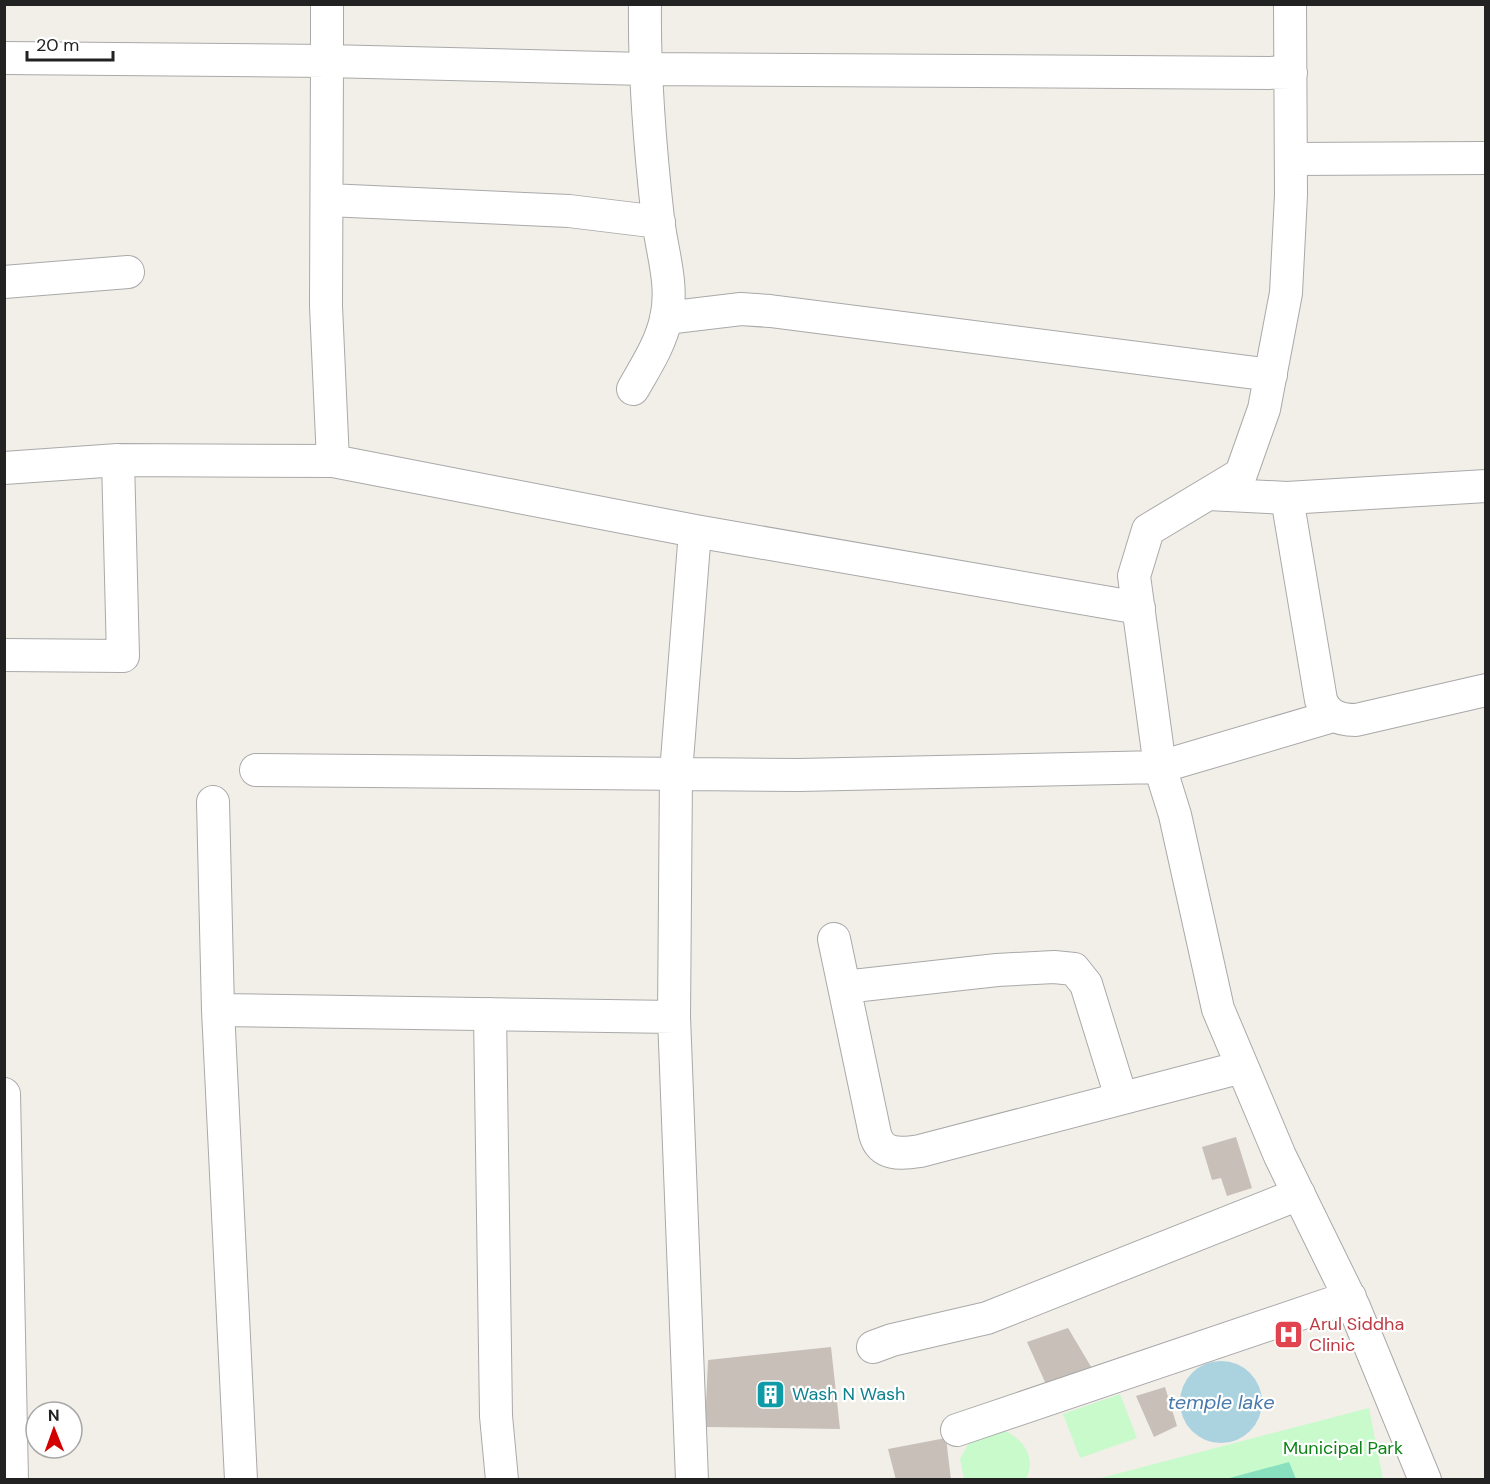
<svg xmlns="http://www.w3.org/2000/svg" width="1490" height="1484" viewBox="0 0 1490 1484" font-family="'DM Sans',sans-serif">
<rect width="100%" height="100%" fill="#f2efe9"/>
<path fill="#c8facc" d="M1120,1394L1137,1438L1080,1458L1063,1414Z
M1369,1408L1383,1479L1093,1480Z
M1003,1430C1023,1438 1037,1458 1026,1479H964L960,1459L971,1439Z"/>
<path fill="#88e0be" d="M1289,1462L1296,1479H1226Z"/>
<path fill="#aad3df" d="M1180 1402a41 41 0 1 1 82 0a41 41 0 1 1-82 0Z"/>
<path fill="#c7bfb8" d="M1236,1137L1252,1188L1227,1196L1221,1178L1212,1180L1202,1147Z
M1068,1328L1096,1375L1049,1391L1027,1342Z
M831,1347L840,1429L705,1427L708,1360Z
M1165,1387L1177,1426L1154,1437L1136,1396Z
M946,1438L951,1480H896L888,1449Z"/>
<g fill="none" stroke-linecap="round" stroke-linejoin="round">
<defs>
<path id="minor" d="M327,4V61L644,69L1291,73
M1290,4L1291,195L1286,293L1264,409L1241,474L1148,530L1134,576L1160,767L1175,815L1218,1009L1280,1156L1354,1307L1425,1480
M4,58L327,61L326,306L333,461
M1291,159L1486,158
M328,200L569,211L659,222
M4,282L128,272
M666,318L741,309L770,311L1271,375
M633,389C646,366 660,345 666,319C674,285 662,253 658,219C650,148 644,77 645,4
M4,468L118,460
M1208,494L1287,498L1486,486
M1287,498L1321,700C1327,716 1340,720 1356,720L1486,690
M4,655L123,656L118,460L333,461L695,531L1139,608
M256,770L799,775L1160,767L1333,716
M213,802L218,1010L241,1480
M834,939L875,1134C881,1156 901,1154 920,1151L1242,1067
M844,987L997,970L1054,967L1074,969L1086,984L1121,1097
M218,1010L674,1017
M490,1014L496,1416L502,1480
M4,1094L12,1480
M873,1347L892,1340L987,1318L1299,1194
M957,1430L1350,1297
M692,1480L674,1017L676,773L695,531"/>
</defs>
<use href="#minor" stroke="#a9a9a9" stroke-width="34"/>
<use href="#minor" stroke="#fff" stroke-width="32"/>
</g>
<defs>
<symbol id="hospital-square" viewBox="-11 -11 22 22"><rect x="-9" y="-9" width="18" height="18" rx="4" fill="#e0444e" stroke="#fff"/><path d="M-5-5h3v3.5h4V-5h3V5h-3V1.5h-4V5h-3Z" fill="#fff"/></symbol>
<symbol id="building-square" viewBox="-11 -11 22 22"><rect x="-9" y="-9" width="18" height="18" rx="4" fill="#0f9aa8" stroke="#fff"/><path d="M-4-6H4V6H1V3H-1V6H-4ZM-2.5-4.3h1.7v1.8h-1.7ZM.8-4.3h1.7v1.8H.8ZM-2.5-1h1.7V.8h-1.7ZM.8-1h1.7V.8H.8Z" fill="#fff"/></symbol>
</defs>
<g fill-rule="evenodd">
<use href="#hospital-square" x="1272" y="1318" width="33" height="33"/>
<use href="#building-square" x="754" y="1378" width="33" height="33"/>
</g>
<g text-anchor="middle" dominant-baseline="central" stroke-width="4.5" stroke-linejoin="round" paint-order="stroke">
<g font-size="18" fill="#be3a42" stroke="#fff" text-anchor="start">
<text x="1309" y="1324">Arul Siddha<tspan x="1309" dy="21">Clinic</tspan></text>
</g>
<g font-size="18" fill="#0d838f" stroke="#fff" text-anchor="start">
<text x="792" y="1394">Wash N Wash</text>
</g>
<g font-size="18" fill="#0c8416" stroke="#fff">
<text x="1343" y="1448">Municipal Park</text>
</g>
<g font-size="20" font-style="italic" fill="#4a7aab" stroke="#fff">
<text x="1221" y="1402">temple lake</text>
</g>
</g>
<rect width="1490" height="1484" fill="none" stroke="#222222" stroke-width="12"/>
<g transform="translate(54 1430) rotate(359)"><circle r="28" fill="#ffffff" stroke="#a7a7a7" stroke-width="1.5"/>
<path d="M0-4.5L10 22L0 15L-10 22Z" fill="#d40000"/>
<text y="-9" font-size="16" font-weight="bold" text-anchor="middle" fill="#222222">N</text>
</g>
<path d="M27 51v9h86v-9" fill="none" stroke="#222222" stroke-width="3"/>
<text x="36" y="51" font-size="18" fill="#222222" stroke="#ffffff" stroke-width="4.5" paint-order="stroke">20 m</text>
</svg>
